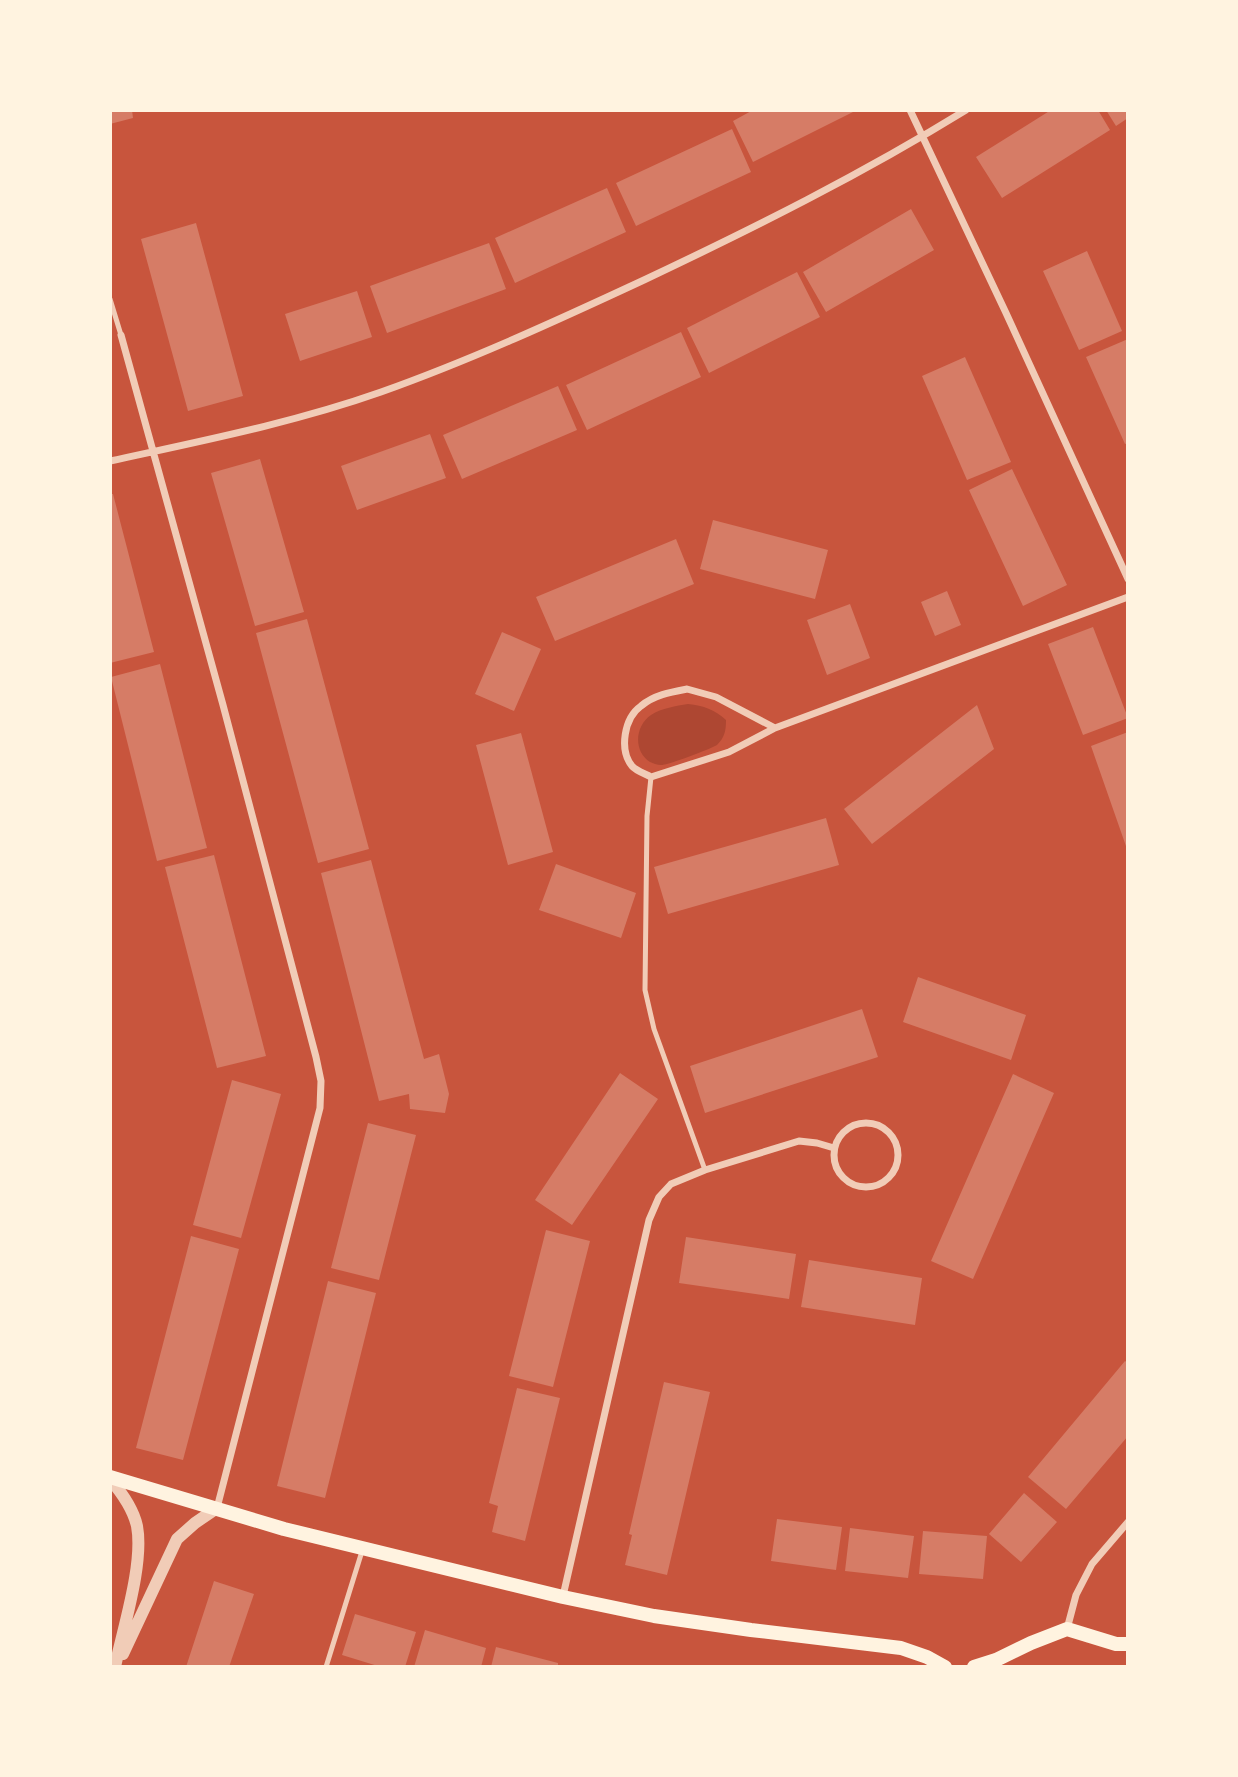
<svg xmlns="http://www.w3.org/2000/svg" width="1238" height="1777" viewBox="0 0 1238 1777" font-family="Commissioner,sans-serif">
<rect width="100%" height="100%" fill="#c8553d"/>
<path fill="#ae4732" d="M688,704C704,706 714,709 726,720C726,730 725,737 717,745C713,748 666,766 661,765C657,765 653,763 650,762C633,751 635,726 651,715C662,708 676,706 688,704Z"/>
<path fill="#d67c66" d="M110,110H132L133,118L110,124Z
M753,110H857L753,162L733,121Z
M1051,110H1098L1110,130L1002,198L976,157Z
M1106,110H1128V118L1116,126Z
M732,129L751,172L636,226L616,183Z
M607,188L626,232L515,283L495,238Z
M911,209L934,250L826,312L803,272Z
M196,223L243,396L188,411L141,239Z
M489,243L506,289L387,333L370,286Z
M1087,251L1122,331L1079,350L1043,271Z
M797,272L820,317L709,373L687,328Z
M357,291L372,337L300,361L285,314Z
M681,332L701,377L587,430L566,385Z
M1128,339V443L1125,444L1086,357Z
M965,357L1011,462L967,480L922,376Z
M558,386L577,430L462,479L443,435Z
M430,434L446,478L357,510L341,466Z
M260,459L304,612L255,626L211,473Z
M1012,469L1067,585L1023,606L969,490Z
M110,494H113L154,652L110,663Z
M713,520L828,550L815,599L700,569Z
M676,539L694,584L555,641L536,597Z
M947,591L961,625L935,636L921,602Z
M850,604L870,658L827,675L807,620Z
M307,619L369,849L318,863L256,633Z
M1093,627L1128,718L1083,735L1048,644Z
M502,632L541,649L514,711L475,694Z
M160,664L207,848L157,861L111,677Z
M977,705L994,749L872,844L844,809Z
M1128,732V849H1127L1091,746Z
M521,733L553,852L508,865L476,745Z
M826,818L839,865L668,914L654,867Z
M214,855L266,1056L217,1068L165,867Z
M371,860L424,1059L439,1054L449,1094L445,1113L410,1109L409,1094L379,1101L321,873Z
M556,864L636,893L621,938L539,910Z
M918,977L1026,1015L1011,1060L903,1022Z
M862,1009L878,1057L705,1113L690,1066Z
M620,1073L658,1099L572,1225L535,1200Z
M1013,1074L1054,1093L973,1279L931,1261Z
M232,1080L281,1094L241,1238L193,1225Z
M368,1123L416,1135L379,1280L331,1268Z
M546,1230L590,1241L553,1387L509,1376Z
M191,1236L239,1249L183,1460L136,1448Z
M686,1237L796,1254L789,1299L679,1283Z
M809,1260L922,1278L915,1325L801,1307Z
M328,1281L376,1293L325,1498L277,1486Z
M1125,1361L1128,1363V1436L1066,1509L1028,1477Z
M664,1382L710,1392L667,1575L625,1565L632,1535L629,1534Z
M517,1388L560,1398L525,1541L492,1532L498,1506L489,1503Z
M1024,1493L1057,1522L1021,1562L989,1534Z
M777,1519L842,1527L836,1570L771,1561Z
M850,1528L914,1536L908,1578L845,1571Z
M923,1531L987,1536L983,1579L919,1574Z
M214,1581L254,1594L229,1667H186Z
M355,1614L416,1632L405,1667H381L342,1655Z
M425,1630L486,1648L481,1667H414Z
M496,1647L558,1663V1667H491Z"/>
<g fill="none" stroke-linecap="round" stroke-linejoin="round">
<path stroke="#f1ccb7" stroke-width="5" d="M110,299L121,335
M651,777L647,816L645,990L654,1029L705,1170
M326,1667L363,1548"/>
<path stroke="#f1ccb7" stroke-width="7" d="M910,110L1006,313L1128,579
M121,335L223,705L316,1057L321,1081L320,1108L217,1508
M110,461C201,441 293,423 381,392C471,360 558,320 644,280C754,228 862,174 966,110
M687,689L716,697L775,728L729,752L651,777C646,774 636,771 632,766C619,750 624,718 641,706C654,695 671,692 687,689Z
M775,728L1128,597
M834 1155a32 32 0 1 1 64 0a32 32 0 1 1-64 0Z
M563,1596L649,1220L659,1197L671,1184L705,1170L799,1141L817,1143L834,1148
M1067,1629L1076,1595L1092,1564L1128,1522"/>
<path stroke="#f1ccb7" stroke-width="12" d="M110,1479C122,1493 133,1508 137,1526C144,1564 123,1628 115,1667
M123,1654L177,1539L195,1523L217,1508"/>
<path stroke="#fff3e0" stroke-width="14" d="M110,1477L284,1529L563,1597L654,1616L751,1630L901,1648L927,1657L945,1667
M974,1667L996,1660L1031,1643L1067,1629L1116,1644H1128"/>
</g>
<rect width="1238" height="1777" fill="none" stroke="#fff3e0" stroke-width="224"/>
</svg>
